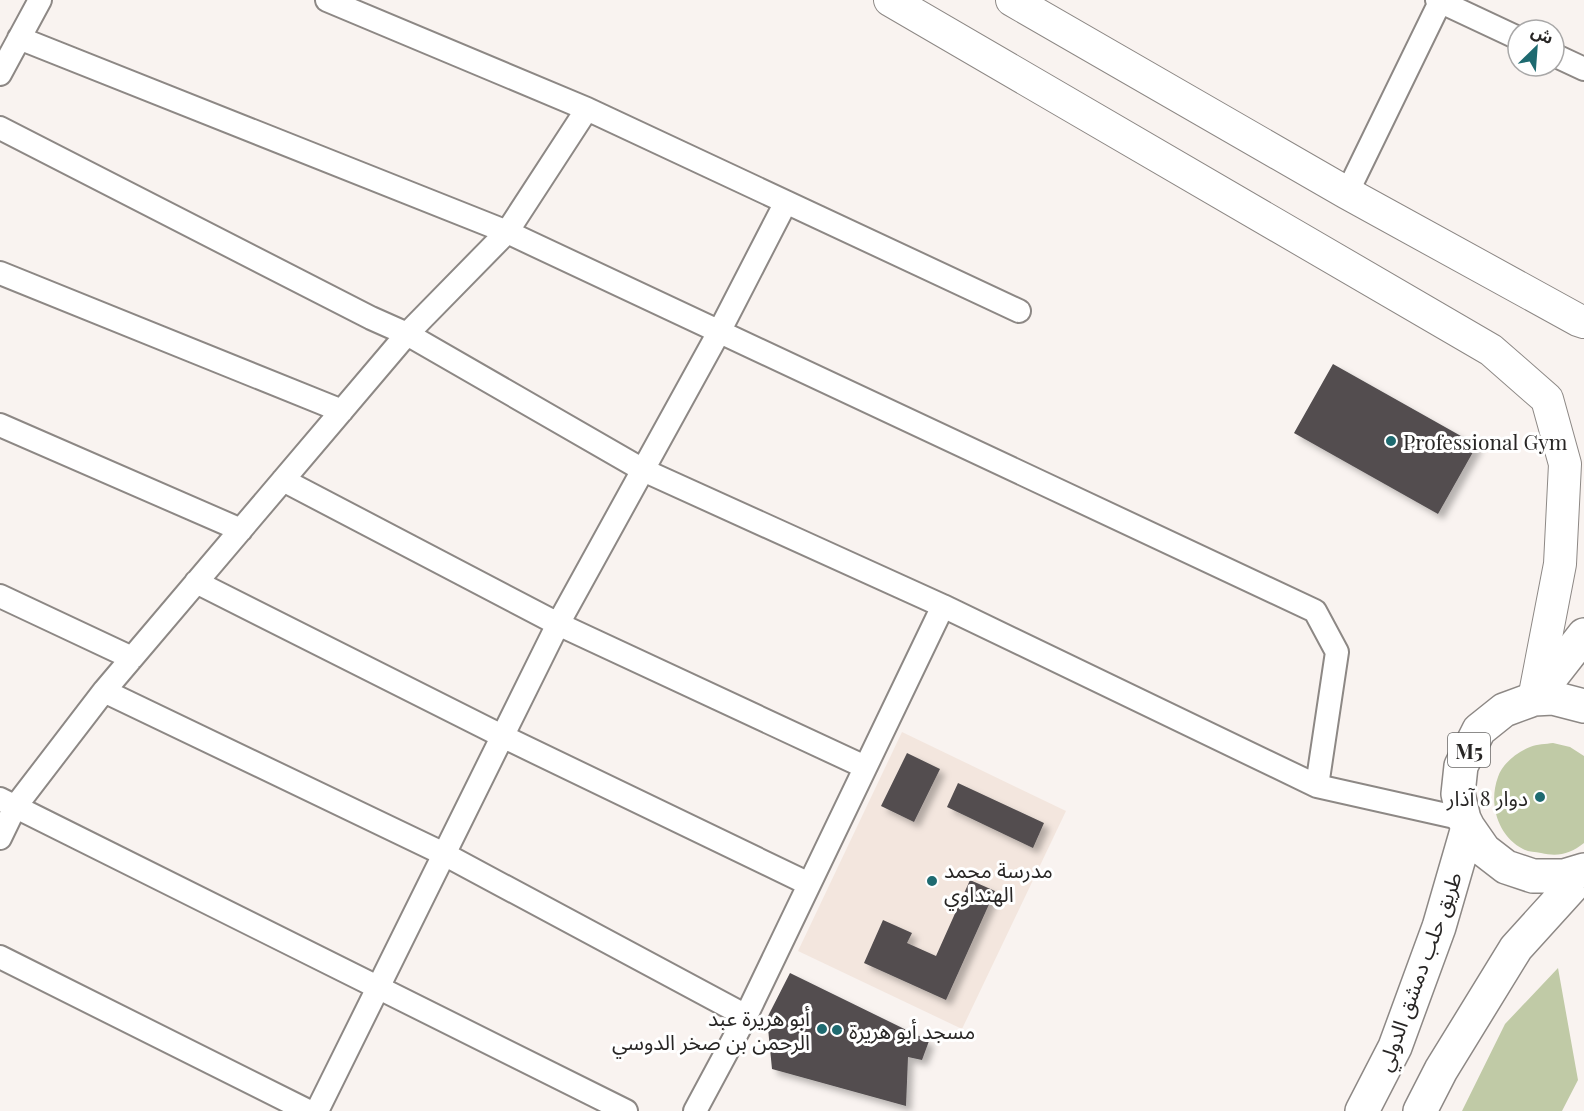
<svg xmlns="http://www.w3.org/2000/svg" width="1584" height="1111" viewBox="0 0 1584 1111" font-family="'Playfair Display','Noto Sans Arabic',serif">
<defs>
<filter id="shadow"><feDropShadow dx="5.5" dy="5.5" stdDeviation="3" flood-color="#0004"/></filter>
</defs>
<rect width="100%" height="100%" fill="#f9f3f0"/>
<path fill="#f3e6de" d="M902,732L1066,811L962,1029L798,951Z"/>
<path fill="#c0caa6" d="M1553,743L1570,747L1584,756V843C1570,854 1558,857 1541,853C1535,852 1528,852 1523,849C1498,836 1488,804 1498,777C1502,764 1517,752 1530,747C1537,744 1546,744 1553,743Z
M1558,968L1578,1080L1562,1111H1462L1505,1024Z"/>
<path fill="#524d4f" filter="url(#shadow)" d="M1333,364L1477,445L1438,514L1294,433Z
M907,753L940,769L914,822L881,806Z
M958,783L1044,823L1033,848L947,807Z
M970,880L995,891L946,1000L864,963L883,920L912,933L907,943L936,956Z
M790,973L929,1041L922,1060L908,1057L906,1106L772,1069L767,1018Z"/>
<g fill="none" stroke-linecap="round" stroke-linejoin="round">
<defs>
<path id="minor" d="M327,0L587,109L1019,311
M1437,0L1518,38
M19,38L507,232L1315,611L1337,652L1317,786
M1554,55L1584,69
M0,74L40,0
M0,128L371,318L407,334L643,470L943,606L1317,786L1464,819
M1347,193L1441,0
M0,273L342,411
M0,425L241,530
M283,480L558,624L865,767
M196,582L502,736L809,884
M0,596L132,658
M104,691L444,854L746,1016
M0,799L626,1111
M0,838L15,807L104,691L407,334L507,232L587,109
M0,957L308,1111
M317,1111L558,624L719,332L786,202
M695,1111L746,1016L943,606"/>
<path id="secondary" d="M890,0L1491,350L1547,399L1565,464L1560,564L1534,699
M1012,0L1347,193L1578,320L1584,322"/>
<path id="trunk" d="M1534,699L1584,635
M1584,706L1553,698L1534,699L1504,710L1479,730L1461,766L1458,794L1464,819L1468,827L1484,850L1506,867L1533,876H1564L1584,870
M1362,1111L1395,1047L1439,927L1468,827
M1420,1111L1441,1070L1516,948L1584,873"/>
</defs>
<use href="#minor" stroke="#8d8885" stroke-width="26"/>
<use href="#secondary" stroke="#8d8885" stroke-width="34"/>
<use href="#trunk" stroke="#8d8885" stroke-width="36"/>
<use href="#minor" stroke="#fff" stroke-width="22"/>
<use href="#secondary" stroke="#fff" stroke-width="32"/>
<use href="#trunk" stroke="#fff" stroke-width="33"/>
</g>
<g fill="#1e6a70" stroke="#fff" stroke-width="2">
<circle cx="1391" cy="441" r="6"/>
<circle cx="1540" cy="797" r="6"/>
<circle cx="932" cy="881" r="6"/>
<circle cx="822" cy="1029" r="6"/>
<circle cx="837" cy="1030" r="6"/>
</g>
<g text-anchor="middle" dominant-baseline="central" stroke-width="6" stroke-linejoin="round" paint-order="stroke">
<rect fill="#fff" stroke="#686766" stroke-width="1.5" x="1448" y="733" width="42" height="34" rx="4.5"/>
<g font-size="20" font-weight="bold" fill="#282625">
<text x="1469" y="750">M5</text>
</g>
<g font-size="21" fill="#282625" stroke="#fff" text-anchor="start">
<text x="1403" y="441">Professional Gym</text>
<text x="1528" y="797" text-anchor="end">دوار 8 آذار</text>
<text x="944" y="869">مدرسة محمد<tspan x="944" dy="24">الهنداوي</tspan></text>
<text x="810" y="1017" text-anchor="end">أبو هريرة عبد<tspan x="810" dy="24">الرحمن بن صخر الدوسي</tspan></text>
<text x="849" y="1030">مسجد أبو هريرة</text>
</g>
<g font-size="21" fill="#282625" stroke="#fff">
<text transform="translate(1418 971) rotate(-70)">طريق حلب دمشق الدولي</text>
</g>
</g>
<g transform="translate(1536 48) rotate(25)"><circle r="28" fill="#ffffff" stroke="#a9a8a8" stroke-width="1.5"/>
<path d="M0-4.5L10 22L0 15L-10 22Z" fill="#1e6a70"/>
<text y="-9" font-size="16" font-weight="bold" text-anchor="middle" fill="#282625">ش</text>
</g>
</svg>
